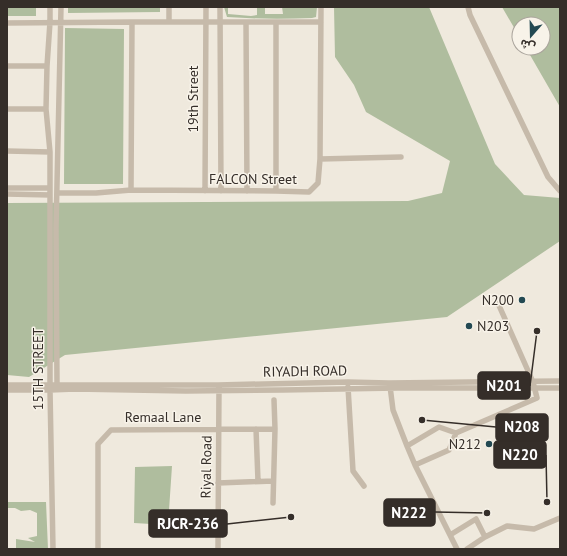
<svg xmlns="http://www.w3.org/2000/svg" width="567" height="556" viewBox="0 0 567 556" font-family="'PT Sans','Noto Sans Arabic',sans-serif">
<rect width="100%" height="100%" fill="#efe9dd"/>
<path fill="#afbd9e" d="M7,7H36V16H7Z
M68,7H160V12L68,13Z
M224,7H228V14L251,16L257,15V7H265V14H283L282,7H317L316,17L312,18C284,19 255,19 227,17Z
M334,7H429L495,164L524,195L560,198V241L447,317L65,355L29,377L7,375V203L408,201L442,193L450,161L366,112L354,85L335,57Z
M502,7H560V107L526,48H543V24H519V36Z
M65,28L124,29L123,184H64Z
M172,466L168,525L134,523L135,467Z
M7,502H46L48,549H16V539L35,542L28,538L37,536V513L30,510L21,511L15,508H7Z"/>
<g fill="none" stroke-linecap="round" stroke-linejoin="round">
<path stroke="#c6baaa" stroke-width="5.5" d="M50,7V22L47,66L46,109L50,152V390L53,549
M220,7L221,191
M468,7L470,15L548,177L560,191
M169,22V7
M246,22L247,191
M7,23L132,22H321
M7,66H47
M7,109H46
M7,151L50,152
M320,159L401,157
M7,188H49
M131,190L132,22
M205,191L206,7
M276,191V22
M57,193H96L131,190L276,191L309,192L318,183L320,159L321,7
M7,194L50,195
M57,384L56,228L61,7
M7,385H218L348,382L389,383L560,381
M390,386L393,410L407,446L415,465L457,549
M348,387L353,471L364,486
M7,390H50L75,389L186,391L283,390L397,388H560
M256,429L258,481
M456,433L537,398L533,382L497,301
M407,446L439,427L456,433L449,450L415,465
M218,483L273,481
M273,503L275,429L274,400
M450,535L476,519L485,537
M98,549V444L111,430L275,429
M218,549L219,387
M467,549L485,537L507,526L534,529L560,518"/>
</g>
<g fill="#234952" stroke="#f8f3e9" stroke-width="1.5">
<circle cx="522" cy="300" r="4"/>
<circle cx="469" cy="326" r="4"/>
<circle cx="489" cy="444" r="4"/>
</g>
<g text-anchor="middle" dominant-baseline="central" stroke-width="3" stroke-linejoin="round" paint-order="stroke">
<g font-size="14" fill="#352e29" stroke="#f8f3e9">
<text transform="translate(193 99) rotate(-90)">19th Street</text>
<text x="253" y="179">FALCON Street</text>
<text transform="translate(38 369) rotate(-90)">15TH STREET</text>
<text transform="translate(305 371) rotate(-1)">RIYADH ROAD</text>
<text x="163" y="417">Remaal Lane</text>
<text transform="translate(206 467) rotate(-89)">Riyal Road</text>
</g>
<g font-size="14" fill="#352e29" stroke="#f8f3e9" text-anchor="end">
<text x="514" y="300">N200</text>
<text x="477" y="326" text-anchor="start">N203</text>
<text x="481" y="444">N212</text>
</g>
</g>
<path fill="none" stroke="#352e29" stroke-width="1.5" d="M537 331L530 386M422 420L496 427M547 502L546 455M487 513L435 512M291 517L227 524"/>
<g fill="#352e29" stroke="#f8f3e9" stroke-width="1.5">
<circle cx="537" cy="331" r="4"/>
<circle cx="422" cy="420" r="4"/>
<circle cx="547" cy="502" r="4"/>
<circle cx="487" cy="513" r="4"/>
<circle cx="291" cy="517" r="4"/>
</g>
<g fill="#352e29" stroke="#352e29" stroke-width="1.5">
<rect x="478" y="372" width="52" height="27" rx="4"/>
<rect x="496" y="414" width="52" height="27" rx="4"/>
<rect x="494" y="441" width="52" height="27" rx="4"/>
<rect x="384" y="499" width="51" height="27" rx="4"/>
<rect x="149" y="510" width="78" height="27" rx="4"/>
</g>
<g font-size="15" text-anchor="middle" font-weight="bold" fill="#fff">
<text x="504" y="391">N201</text>
<text x="522" y="432">N208</text>
<text x="520" y="460">N220</text>
<text x="409" y="518">N222</text>
<text x="188" y="529">RJCR-236</text>
</g>
<rect width="567" height="556" fill="none" stroke="#352e29" stroke-width="16"/>
<g transform="translate(531 36) rotate(200)"><circle r="19" fill="#f8f3e9" stroke="#aaa49c"/>
<path d="M0-3L7 15L0 10L-7 15Z" fill="#234952"/>
<text y="-6" font-size="11" font-weight="bold" text-anchor="middle" fill="#352e29">ش</text>
</g>
</svg>
